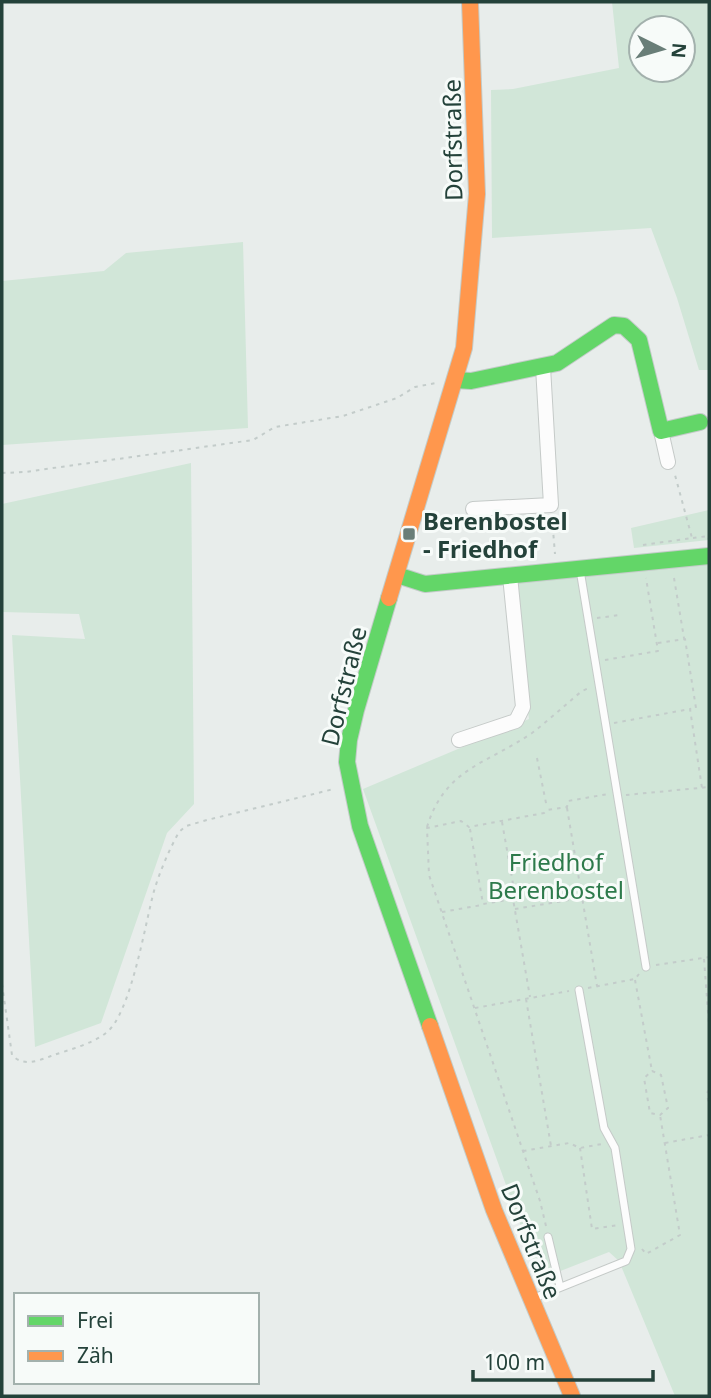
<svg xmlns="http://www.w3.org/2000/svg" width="711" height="1398" viewBox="0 0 711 1398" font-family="'Noto Sans',sans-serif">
<rect width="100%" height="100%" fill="#e8edeb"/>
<path fill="#d1e6d8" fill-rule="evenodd" d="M612,2H709V370H699L677,298L651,228L492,238L491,90L513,89L619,68ZM641,28H683V70H641Z
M243,242L248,428L2,445V281L104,271L126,253Z
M191,463L194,804L167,833L101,1023L35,1047L12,635L85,639L79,614L2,612V504Z
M709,510V540L634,548L631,528Z
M709,556V1396H675L619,1261L609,1252L540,1279L363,789L529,719L510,576Z"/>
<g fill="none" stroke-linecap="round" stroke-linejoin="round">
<defs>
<path id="lane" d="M580,570L646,967
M548,1237L560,1287
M534,1298L626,1261L631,1249L615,1148L604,1128L579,990"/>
<path id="street" d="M661,431L668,462
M473,509L551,505L543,367
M459,740L516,721L523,707L510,576"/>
<path id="fast" d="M455,380L471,381L557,363L614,325L624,326L639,340L661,431L700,422
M397,575L425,584L709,556
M389,598L356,710L349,740L347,762L360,826L430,1026"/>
<path id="slow" d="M389,598L464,348L477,194L470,2
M430,1026L494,1210L572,1396"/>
</defs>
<use href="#lane" stroke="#c5cac8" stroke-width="9"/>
<use href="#street" stroke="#c5cac8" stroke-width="16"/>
<use href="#fast" stroke="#c3cbc8" stroke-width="18"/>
<use href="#slow" stroke="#c3cbc8" stroke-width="18"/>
<path stroke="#c3ccca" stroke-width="2" stroke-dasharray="3.5 5" stroke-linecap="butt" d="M2,473L25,472L253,440L275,427L343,416L397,398L415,387L436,383
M552,518L555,554
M693,538L708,536L709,540
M643,545L692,538L675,475
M674,578L684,638
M597,618L620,615
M658,643L685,639L696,708L690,709
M605,660L658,651L646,578
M614,723L690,709L702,788
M537,758L547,808
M626,795L709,787V790
M567,808L597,986
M502,822L515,895L513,899
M427,827C445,768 487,764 532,733C549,720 565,705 582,691L589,688
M470,829L483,904L513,899L530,997
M515,909L581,898
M442,912L482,905
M704,959L709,1025
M656,965L709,957
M635,980L652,1071
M2,984L12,1055C23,1067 38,1061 51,1056C68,1050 92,1044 106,1033C131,1014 145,924 154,891C160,871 169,850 179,832L186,826L207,820L334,789
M588,988L635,979L639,974
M526,999L551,1146
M475,1008L569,991
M652,1071L661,1075L668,1108L660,1115L650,1113L644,1078Z
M709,1090L707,1093L709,1106
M665,1143L709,1135
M580,1148L592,1229L618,1225
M523,1151L569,1143L580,1148L602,1144
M546,1226L540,1201L429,875L427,828L461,821L469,827L544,813L547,810L567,807L568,801L608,794
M642,1249L646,1254L680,1235L660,1115"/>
<use href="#lane" stroke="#fcfcfc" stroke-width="7"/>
<use href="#street" stroke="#fcfcfc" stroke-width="14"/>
<use href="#fast" stroke="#63d668" stroke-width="16"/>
<use href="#slow" stroke="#ff974d" stroke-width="16"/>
</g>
<rect fill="#697e78" stroke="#f7fbf9" stroke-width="2.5" x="402" y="527" width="14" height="14" rx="3.5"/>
<g text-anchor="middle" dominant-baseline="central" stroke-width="6" stroke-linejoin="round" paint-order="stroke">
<g font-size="24" fill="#24423a" stroke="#f7fbf9">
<text transform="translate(452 140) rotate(-91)">Dorfstraße</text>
<text transform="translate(343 686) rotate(-76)">Dorfstraße</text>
<text transform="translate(532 1241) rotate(68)">Dorfstraße</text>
</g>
<g font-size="24" font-weight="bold" fill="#24423a" stroke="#f7fbf9" text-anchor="start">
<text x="423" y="520">Berenbostel<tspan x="423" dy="28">- Friedhof</tspan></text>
</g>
<g font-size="24" fill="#2d7a4b" stroke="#f7fbf9">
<text x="556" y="861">Friedhof<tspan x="556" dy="28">Berenbostel</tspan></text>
</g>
</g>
<rect width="711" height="1398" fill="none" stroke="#24423a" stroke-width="7"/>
<rect x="14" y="1293" width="245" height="91" fill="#f7fbf9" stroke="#a3b1ad" stroke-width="2"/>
<rect x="28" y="1316" width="35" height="10" fill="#63d668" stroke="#a3b1ad" stroke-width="2"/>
<text x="77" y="1328" font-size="21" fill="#24423a">Frei</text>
<rect x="28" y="1351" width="35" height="10" fill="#ff974d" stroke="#a3b1ad" stroke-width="2"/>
<text x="77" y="1363" font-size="21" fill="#24423a">Zäh</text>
<g transform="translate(662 49) rotate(95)"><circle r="33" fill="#f7fbf9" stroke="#a3b1ad" stroke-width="2"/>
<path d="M0-5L12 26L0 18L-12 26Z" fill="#697e78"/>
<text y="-10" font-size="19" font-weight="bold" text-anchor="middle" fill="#24423a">N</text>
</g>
<path d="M473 1370v10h180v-10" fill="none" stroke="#24423a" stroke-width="3.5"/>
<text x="484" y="1370" font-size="21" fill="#24423a" stroke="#f7fbf9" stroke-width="5" paint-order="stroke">100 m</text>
</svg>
